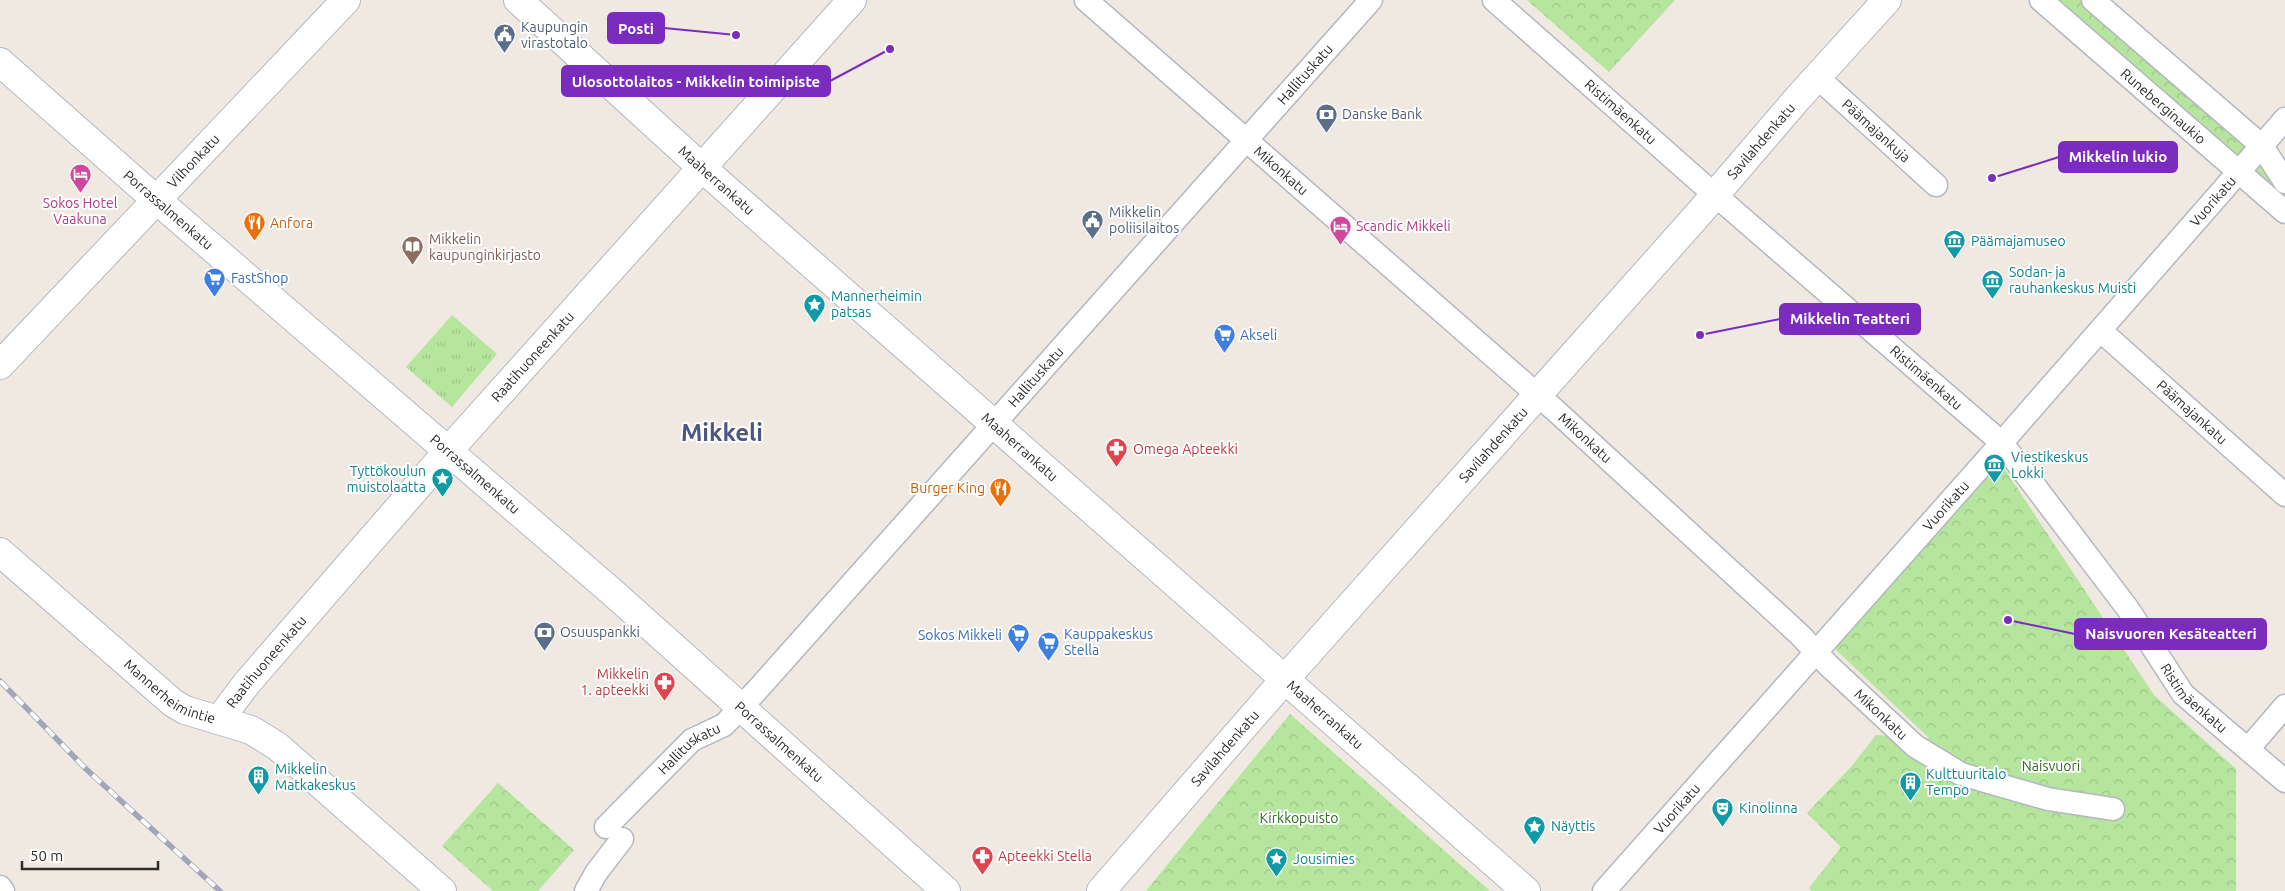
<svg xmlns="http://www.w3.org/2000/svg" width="2285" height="891" viewBox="0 0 2285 891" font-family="Ubuntu,sans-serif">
<defs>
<pattern id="grass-tufts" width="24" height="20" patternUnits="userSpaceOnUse" patternTransform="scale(1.25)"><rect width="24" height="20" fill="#b6e59e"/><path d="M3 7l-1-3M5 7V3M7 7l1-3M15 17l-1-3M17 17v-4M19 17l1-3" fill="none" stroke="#9dc588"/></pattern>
<pattern id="park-crowns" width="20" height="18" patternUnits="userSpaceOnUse" patternTransform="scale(1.25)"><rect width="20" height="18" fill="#b6e59e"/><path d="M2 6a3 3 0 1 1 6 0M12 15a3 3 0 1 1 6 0" fill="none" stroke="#9dc588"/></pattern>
</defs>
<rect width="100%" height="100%" fill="#efe9e1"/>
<path fill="url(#grass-tufts)" d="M2263,155L2285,190V207L2247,173Z
M452,315L497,354L452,407L406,367Z"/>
<path fill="url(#park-crowns)" d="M1527,0H1675L1609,72Z
M2048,0H2088L2257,148L2240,167Z
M2000,462L2154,695L2236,769V891H1812L1809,888L1841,847L1807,813L1851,767L1876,735L1929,738L1835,649Z
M1290,714L1490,891H1146Z
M498,783L574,850L538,891H493L442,846Z"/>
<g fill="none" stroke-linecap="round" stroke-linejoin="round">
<defs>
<g id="street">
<path id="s1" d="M1086,0L1556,411L1800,635L1828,665L1915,746L1961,774L2048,799L2113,809"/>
<path id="s2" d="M1494,0L1700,182L2002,443L2128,609L2183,694L2285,781"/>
<path id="s3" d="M2041,0L2285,212"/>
<path d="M2093,0L2262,146L2285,182"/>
<path id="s4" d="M1817,77L1936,185"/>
<path id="s5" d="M2101,331L2285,495"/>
<path d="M2248,749L2285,706"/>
<path id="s6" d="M606,827L692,740L724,725L759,688L1371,0"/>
<path d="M0,887L3,891"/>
<path d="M586,891L596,873L622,839"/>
<path id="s7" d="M1604,891L1983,464L2285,119"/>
</g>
<g id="secondary">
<path id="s8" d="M518,0L701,167L1526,891"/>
<path id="s9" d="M0,62L137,183L612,592L946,891"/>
<path id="s10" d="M0,365L346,0"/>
<path id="s11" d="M0,552L173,703L185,710L251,730L277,746L442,891"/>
<path id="s12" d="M219,720L247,683L449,450L852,0"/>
<path id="s13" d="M1101,891L1285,679L1702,210L1798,98L1887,0"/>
</g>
</defs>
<use href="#street" stroke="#b4b7c1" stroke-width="25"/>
<use href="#secondary" stroke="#b4b7c1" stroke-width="30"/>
<use href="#street" stroke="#fff" stroke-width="22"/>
<use href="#secondary" stroke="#fff" stroke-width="28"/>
<defs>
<path id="rail" d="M0,681L86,769L220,891"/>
</defs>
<use href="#rail" stroke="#a3a6b8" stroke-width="5.5"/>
<use href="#rail" stroke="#fff" stroke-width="4" stroke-dasharray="11" stroke-linecap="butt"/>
</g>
<defs>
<symbol id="civic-pin" viewBox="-11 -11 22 30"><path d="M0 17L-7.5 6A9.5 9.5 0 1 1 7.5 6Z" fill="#5c6f8a" stroke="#fff"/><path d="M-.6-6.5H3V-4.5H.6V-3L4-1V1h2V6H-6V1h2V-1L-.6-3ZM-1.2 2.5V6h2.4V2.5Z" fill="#fff"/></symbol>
<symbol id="bank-pin" viewBox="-11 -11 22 30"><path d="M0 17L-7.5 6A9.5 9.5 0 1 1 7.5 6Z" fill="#5c6f8a" stroke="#fff"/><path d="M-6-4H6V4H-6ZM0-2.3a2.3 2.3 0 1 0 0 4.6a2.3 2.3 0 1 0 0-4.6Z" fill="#fff"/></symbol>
<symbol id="hotel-pin" viewBox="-11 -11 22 30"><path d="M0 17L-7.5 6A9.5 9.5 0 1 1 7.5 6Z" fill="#d1479c" stroke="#fff"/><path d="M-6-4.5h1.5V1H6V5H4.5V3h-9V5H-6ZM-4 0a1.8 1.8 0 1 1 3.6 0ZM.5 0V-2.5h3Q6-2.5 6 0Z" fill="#fff"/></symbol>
<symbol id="restaurant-pin" viewBox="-11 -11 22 30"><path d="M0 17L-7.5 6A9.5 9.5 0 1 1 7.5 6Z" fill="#e8710a" stroke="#fff"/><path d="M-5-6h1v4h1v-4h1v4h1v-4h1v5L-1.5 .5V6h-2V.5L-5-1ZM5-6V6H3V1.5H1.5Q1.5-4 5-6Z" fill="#fff"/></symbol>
<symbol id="museum-pin" viewBox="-11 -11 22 30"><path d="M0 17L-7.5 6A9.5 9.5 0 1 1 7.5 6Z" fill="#0f9aa8" stroke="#fff"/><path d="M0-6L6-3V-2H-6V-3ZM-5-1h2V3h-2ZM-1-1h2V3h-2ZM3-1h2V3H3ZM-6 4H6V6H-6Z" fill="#fff"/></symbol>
<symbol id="library-pin" viewBox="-11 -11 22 30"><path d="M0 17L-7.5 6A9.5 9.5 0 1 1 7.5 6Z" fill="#8d6e63" stroke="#fff"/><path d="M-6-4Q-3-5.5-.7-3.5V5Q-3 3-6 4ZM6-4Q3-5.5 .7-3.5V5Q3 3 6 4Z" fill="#fff"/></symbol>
<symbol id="supermarket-pin" viewBox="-11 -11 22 30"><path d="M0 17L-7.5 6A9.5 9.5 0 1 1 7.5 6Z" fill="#3f7fe0" stroke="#fff"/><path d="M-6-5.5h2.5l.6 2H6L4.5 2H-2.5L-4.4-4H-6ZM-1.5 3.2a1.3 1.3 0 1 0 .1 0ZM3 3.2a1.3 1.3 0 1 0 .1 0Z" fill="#fff"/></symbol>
<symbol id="sight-pin" viewBox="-11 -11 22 30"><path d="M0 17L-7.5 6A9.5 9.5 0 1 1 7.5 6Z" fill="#0f9aa8" stroke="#fff"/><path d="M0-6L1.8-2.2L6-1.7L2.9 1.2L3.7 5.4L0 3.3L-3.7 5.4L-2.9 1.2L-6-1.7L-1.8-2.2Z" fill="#fff"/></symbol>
<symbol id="pharmacy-pin" viewBox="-11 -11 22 30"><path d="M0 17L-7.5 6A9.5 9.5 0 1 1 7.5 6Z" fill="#e0444e" stroke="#fff"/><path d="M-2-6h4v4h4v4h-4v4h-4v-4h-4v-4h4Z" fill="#fff"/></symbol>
<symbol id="building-pin" viewBox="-11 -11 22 30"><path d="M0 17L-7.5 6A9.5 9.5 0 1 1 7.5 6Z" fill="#0f9aa8" stroke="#fff"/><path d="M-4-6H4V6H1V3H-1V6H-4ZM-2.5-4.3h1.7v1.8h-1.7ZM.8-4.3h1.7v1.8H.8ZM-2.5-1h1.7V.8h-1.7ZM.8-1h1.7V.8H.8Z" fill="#fff"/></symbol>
<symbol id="theatre-pin" viewBox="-11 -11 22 30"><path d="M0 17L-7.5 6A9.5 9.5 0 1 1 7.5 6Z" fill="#0f9aa8" stroke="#fff"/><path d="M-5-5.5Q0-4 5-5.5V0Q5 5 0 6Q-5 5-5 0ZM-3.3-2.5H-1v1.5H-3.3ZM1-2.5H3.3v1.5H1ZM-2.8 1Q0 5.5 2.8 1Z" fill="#fff"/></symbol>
</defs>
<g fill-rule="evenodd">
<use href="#civic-pin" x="492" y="22" width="25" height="34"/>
<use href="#bank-pin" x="1314" y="102" width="25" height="34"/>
<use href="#hotel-pin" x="68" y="162" width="25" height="34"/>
<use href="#civic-pin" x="1080" y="208" width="25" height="34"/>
<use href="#restaurant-pin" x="242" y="210" width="25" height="34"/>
<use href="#hotel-pin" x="1328" y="214" width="25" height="34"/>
<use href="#museum-pin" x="1942" y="228" width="25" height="34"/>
<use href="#library-pin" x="400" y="234" width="25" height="34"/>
<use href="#supermarket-pin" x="202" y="266" width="25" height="34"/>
<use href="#museum-pin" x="1980" y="268" width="25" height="34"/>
<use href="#sight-pin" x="802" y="292" width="25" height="34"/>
<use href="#supermarket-pin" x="1212" y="322" width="25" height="34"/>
<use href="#pharmacy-pin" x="1104" y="436" width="25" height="34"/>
<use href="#museum-pin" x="1982" y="452" width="25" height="34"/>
<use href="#sight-pin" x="430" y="466" width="25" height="34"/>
<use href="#restaurant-pin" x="988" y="476" width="25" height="34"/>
<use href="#bank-pin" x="532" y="620" width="25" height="34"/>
<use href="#supermarket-pin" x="1006" y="622" width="25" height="34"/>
<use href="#supermarket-pin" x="1036" y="630" width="25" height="34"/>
<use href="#pharmacy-pin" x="652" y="670" width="25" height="34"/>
<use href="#building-pin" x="246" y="764" width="25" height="34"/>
<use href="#building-pin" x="1898" y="770" width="25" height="34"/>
<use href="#theatre-pin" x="1710" y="796" width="25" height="34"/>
<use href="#sight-pin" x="1522" y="814" width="25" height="34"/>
<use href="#pharmacy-pin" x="970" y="844" width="25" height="34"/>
<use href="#sight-pin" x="1264" y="846" width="25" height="34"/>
</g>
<g text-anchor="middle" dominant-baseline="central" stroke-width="4" stroke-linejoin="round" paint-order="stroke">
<g font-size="14" fill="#4e5e75" stroke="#fff" text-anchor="start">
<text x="521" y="27">Kaupungin<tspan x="521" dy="16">virastotalo</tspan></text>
<text x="1342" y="114">Danske Bank</text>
<text x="1109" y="212">Mikkelin<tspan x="1109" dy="16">poliisilaitos</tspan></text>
<text x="560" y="632">Osuuspankki</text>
</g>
<g font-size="14" fill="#2e2e2e" stroke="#fff">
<text stroke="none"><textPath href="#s6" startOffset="1030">Hallituskatu</textPath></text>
<text stroke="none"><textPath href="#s3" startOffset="162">Runeberginaukio</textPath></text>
<text stroke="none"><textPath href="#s2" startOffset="169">Ristimäenkatu</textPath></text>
<text stroke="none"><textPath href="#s4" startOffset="80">Päämajankuja</textPath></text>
<text stroke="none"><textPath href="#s13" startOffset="999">Savilahdenkatu</textPath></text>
<text stroke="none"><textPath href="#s10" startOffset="281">Vilhonkatu</textPath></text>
<text stroke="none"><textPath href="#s1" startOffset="259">Mikonkatu</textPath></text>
<text stroke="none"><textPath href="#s8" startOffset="268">Maaherrankatu</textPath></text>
<text stroke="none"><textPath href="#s7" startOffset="920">Vuorikatu</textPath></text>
<text stroke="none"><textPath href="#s9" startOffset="224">Porrassalmenkatu</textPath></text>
<text stroke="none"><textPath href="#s12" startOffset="480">Raatihuoneenkatu</textPath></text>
<text stroke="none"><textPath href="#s6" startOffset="625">Hallituskatu</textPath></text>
<text stroke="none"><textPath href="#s2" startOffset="574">Ristimäenkatu</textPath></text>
<text stroke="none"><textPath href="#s5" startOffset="122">Päämajankatu</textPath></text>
<text stroke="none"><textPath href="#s1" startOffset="664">Mikonkatu</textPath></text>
<text stroke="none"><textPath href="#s13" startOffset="594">Savilahdenkatu</textPath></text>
<text stroke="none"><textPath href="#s8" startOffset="672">Maaherrankatu</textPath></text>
<text stroke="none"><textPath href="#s9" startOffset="629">Porrassalmenkatu</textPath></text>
<text stroke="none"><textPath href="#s7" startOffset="515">Vuorikatu</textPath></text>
<text stroke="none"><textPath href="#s12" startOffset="75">Raatihuoneenkatu</textPath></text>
<text stroke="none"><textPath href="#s11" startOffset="221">Mannerheimintie</textPath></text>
<text stroke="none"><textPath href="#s2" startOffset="994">Ristimäenkatu</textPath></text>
<text stroke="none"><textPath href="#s8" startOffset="1078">Maaherrankatu</textPath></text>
<text stroke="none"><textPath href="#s1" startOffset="1069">Mikonkatu</textPath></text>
<text stroke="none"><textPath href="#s9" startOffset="1034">Porrassalmenkatu</textPath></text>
<text stroke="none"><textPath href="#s13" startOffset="189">Savilahdenkatu</textPath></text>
<text stroke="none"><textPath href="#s6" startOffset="115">Hallituskatu</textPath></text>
<text stroke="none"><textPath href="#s7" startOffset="110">Vuorikatu</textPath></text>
</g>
<g font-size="14" fill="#b23c85" stroke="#fff">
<text x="80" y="203">Sokos Hotel<tspan x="80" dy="16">Vaakuna</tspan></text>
<text x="1356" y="226" text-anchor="start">Scandic Mikkeli</text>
</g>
<g font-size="14" fill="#c56008" stroke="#fff" text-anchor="start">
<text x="270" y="223">Anfora</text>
<text x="985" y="488" text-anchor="end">Burger King</text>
</g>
<g font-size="14" fill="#785e54" stroke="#fff" text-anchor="start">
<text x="429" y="239">Mikkelin<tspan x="429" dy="16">kaupunginkirjasto</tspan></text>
</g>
<g font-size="14" fill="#0d838f" stroke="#fff" text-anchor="start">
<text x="1971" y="241">Päämajamuseo</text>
<text x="2009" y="272">Sodan- ja<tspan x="2009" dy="16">rauhankeskus Muisti</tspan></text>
<text x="831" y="296">Mannerheimin<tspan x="831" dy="16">patsas</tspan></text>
<text x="2011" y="457">Viestikeskus<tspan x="2011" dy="16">Lokki</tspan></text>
<text x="426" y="471" text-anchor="end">Tyttökoulun<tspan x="426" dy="16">muistolaatta</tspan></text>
<text x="275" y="769">Mikkelin<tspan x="275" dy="16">Matkakeskus</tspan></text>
<text x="1926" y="774">Kulttuuritalo<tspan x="1926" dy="16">Tempo</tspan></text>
<text x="1739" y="808">Kinolinna</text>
<text x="1551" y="826">Näyttis</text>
<text x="1293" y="859">Jousimies</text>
</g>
<g font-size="14" fill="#366cbe" stroke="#fff" text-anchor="start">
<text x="231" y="278">FastShop</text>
<text x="1240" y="335">Akseli</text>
<text x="1064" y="634">Kauppakeskus<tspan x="1064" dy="16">Stella</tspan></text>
<text x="1002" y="635" text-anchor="end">Sokos Mikkeli</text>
</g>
<g font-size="14" fill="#be3a42" stroke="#fff" text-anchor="start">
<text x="1133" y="449">Omega Apteekki</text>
<text x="649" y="674" text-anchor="end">Mikkelin<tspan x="649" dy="16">1. apteekki</tspan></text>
<text x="998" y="856">Apteekki Stella</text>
</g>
<g font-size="14" fill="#2c6e1b" stroke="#fff">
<text x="2051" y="766">Naisvuori</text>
<text x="1299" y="818">Kirkkopuisto</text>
</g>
<g font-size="24" font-weight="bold" fill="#4d5680" stroke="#fff">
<text x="722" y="432">Mikkeli</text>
</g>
</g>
<path fill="none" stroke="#7b2cbf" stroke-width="2" d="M736 35L664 28M890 49L830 81M1992 178L2059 157M1700 335L1780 319M2008 620L2075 634"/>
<g fill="#7b2cbf" stroke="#fff" stroke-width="2">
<circle cx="736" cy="35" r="5"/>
<circle cx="890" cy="49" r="5"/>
<circle cx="1992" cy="178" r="5"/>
<circle cx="1700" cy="335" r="5"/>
<circle cx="2008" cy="620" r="5"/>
</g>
<g fill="#7b2cbf" stroke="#7b2cbf" stroke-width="2">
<rect x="608" y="13" width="56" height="30" rx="5"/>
<rect x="562" y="66" width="268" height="30" rx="5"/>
<rect x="2059" y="142" width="118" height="30" rx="5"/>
<rect x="1780" y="304" width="140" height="30" rx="5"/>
<rect x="2075" y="619" width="191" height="30" rx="5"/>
</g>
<g font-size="15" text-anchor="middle" font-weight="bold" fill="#fff">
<text x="636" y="34">Posti</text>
<text x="696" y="87">Ulosottolaitos - Mikkelin toimipiste</text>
<text x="2118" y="162">Mikkelin lukio</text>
<text x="1850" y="324">Mikkelin Teatteri</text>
<text x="2171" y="639">Naisvuoren Kesäteatteri</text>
</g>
<path d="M22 861v8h136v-8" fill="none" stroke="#2e2e2e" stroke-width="2.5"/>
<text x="30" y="861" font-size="15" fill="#2e2e2e" stroke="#ffffff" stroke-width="4" paint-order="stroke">50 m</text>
</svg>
